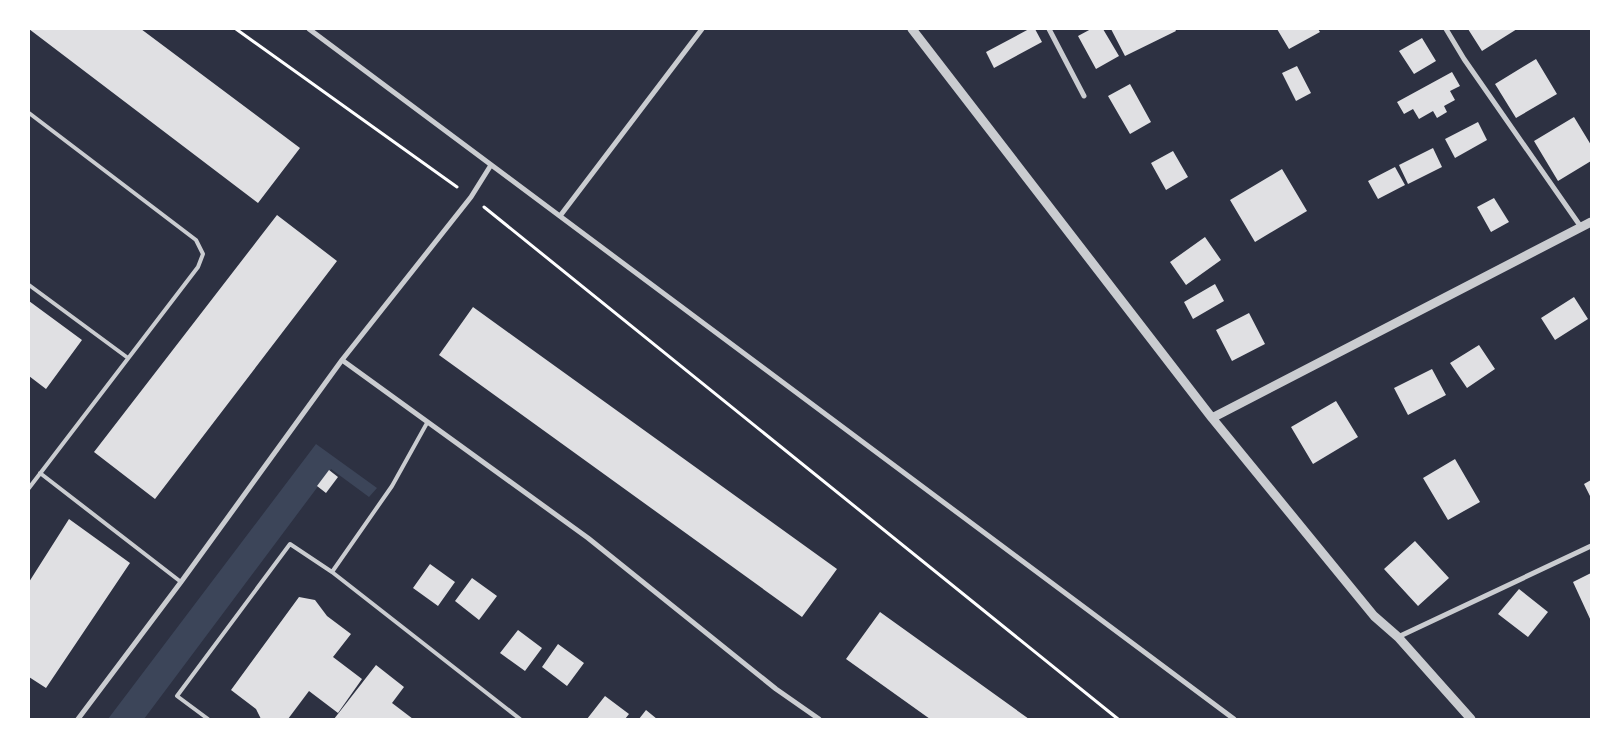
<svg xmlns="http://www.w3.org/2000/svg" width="1620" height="748" viewBox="0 0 1620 748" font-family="Rubik,sans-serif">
<rect width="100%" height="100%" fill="#2d3142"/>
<path fill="#3c4559" d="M316,444L377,488L369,497L331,469L144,719H108Z"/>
<path fill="#e0e0e3" d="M29,29H141L300,148L258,203Z
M1029,29H1035L1042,42L994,68L986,52Z
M1091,29H1103L1119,56L1096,69L1078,36Z
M1111,29H1175L1176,31L1125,56Z
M1277,29H1318L1320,32L1289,49Z
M1468,29H1517L1482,51Z
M1422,38L1436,61L1414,74L1399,51Z
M1536,59L1557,94L1516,118L1495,84Z
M1297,66L1311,93L1296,101L1282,73Z
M1452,72L1460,86L1450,91L1455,100L1444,106L1447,112L1437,118L1433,111L1419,119L1413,109L1404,114L1397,102Z
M1130,84L1151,122L1130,134L1108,96Z
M1574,117L1591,145V161L1558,181L1534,141Z
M1478,122L1487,140L1455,158L1445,139Z
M1433,148L1442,167L1408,184L1399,165Z
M1173,151L1188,177L1166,190L1151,163Z
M1395,167L1405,185L1378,199L1368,181Z
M1282,169L1307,211L1255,242L1230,200Z
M1494,198L1509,222L1491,232L1477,207Z
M277,215L337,261L155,499L94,452Z
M1205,237L1221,260L1186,285L1170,262Z
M1215,284L1224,301L1193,319L1184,302Z
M1574,297L1588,319L1555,340L1541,318Z
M29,301L82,340L46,389L29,376Z
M473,307L837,569L802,617L439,355Z
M1249,313L1265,344L1232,361L1216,330Z
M1479,345L1495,369L1467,388L1450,363Z
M1432,369L1446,395L1408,415L1394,388Z
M1336,401L1358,437L1313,464L1291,427Z
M1455,459L1480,502L1448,520L1423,478Z
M329,470L338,477L326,493L317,486Z
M1591,480V498L1584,484Z
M69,519L130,563L46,688L29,677V582Z
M1415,541L1449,578L1418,606L1384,569Z
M430,564L455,582L438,606L413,588Z
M1591,573V621L1573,582Z
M472,578L497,596L479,620L455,601Z
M1519,589L1548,612L1528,637L1498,614Z
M299,597L315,600L327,616L351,634L333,657L362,679L338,713L309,691L288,719H261L256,709L231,690Z
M880,612L1029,719H930L846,659Z
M518,630L542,648L525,671L500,653Z
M558,644L584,663L567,686L542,667Z
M376,665L404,687L392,703L413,719H334Z
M605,696L629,714L625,719H587Z
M646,710L657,719H639Z"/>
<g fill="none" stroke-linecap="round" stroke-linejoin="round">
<path stroke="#fff" stroke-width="3" d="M236,29L457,187
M484,207L1118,719"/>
<path stroke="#caccd0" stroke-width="4" d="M29,113L196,240L203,254L198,267L29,488
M29,285L128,358
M40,473L181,582
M332,572L392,486L427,423
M208,719L177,696L290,544L332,572L520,719"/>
<path stroke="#caccd0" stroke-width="5" d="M309,29L1234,719
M1049,29L1084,96
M1446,29L1464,59L1581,227
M560,216L702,29
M342,360L588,538L776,689L819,719
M1398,637L1591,546
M78,719L181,582L342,360L471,197L491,165"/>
<path stroke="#caccd0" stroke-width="9" d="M912,29L1212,418L1374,616L1398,637L1471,719
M1212,418L1591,222"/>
</g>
<rect width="1620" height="748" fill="none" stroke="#ffffff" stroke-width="60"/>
</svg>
